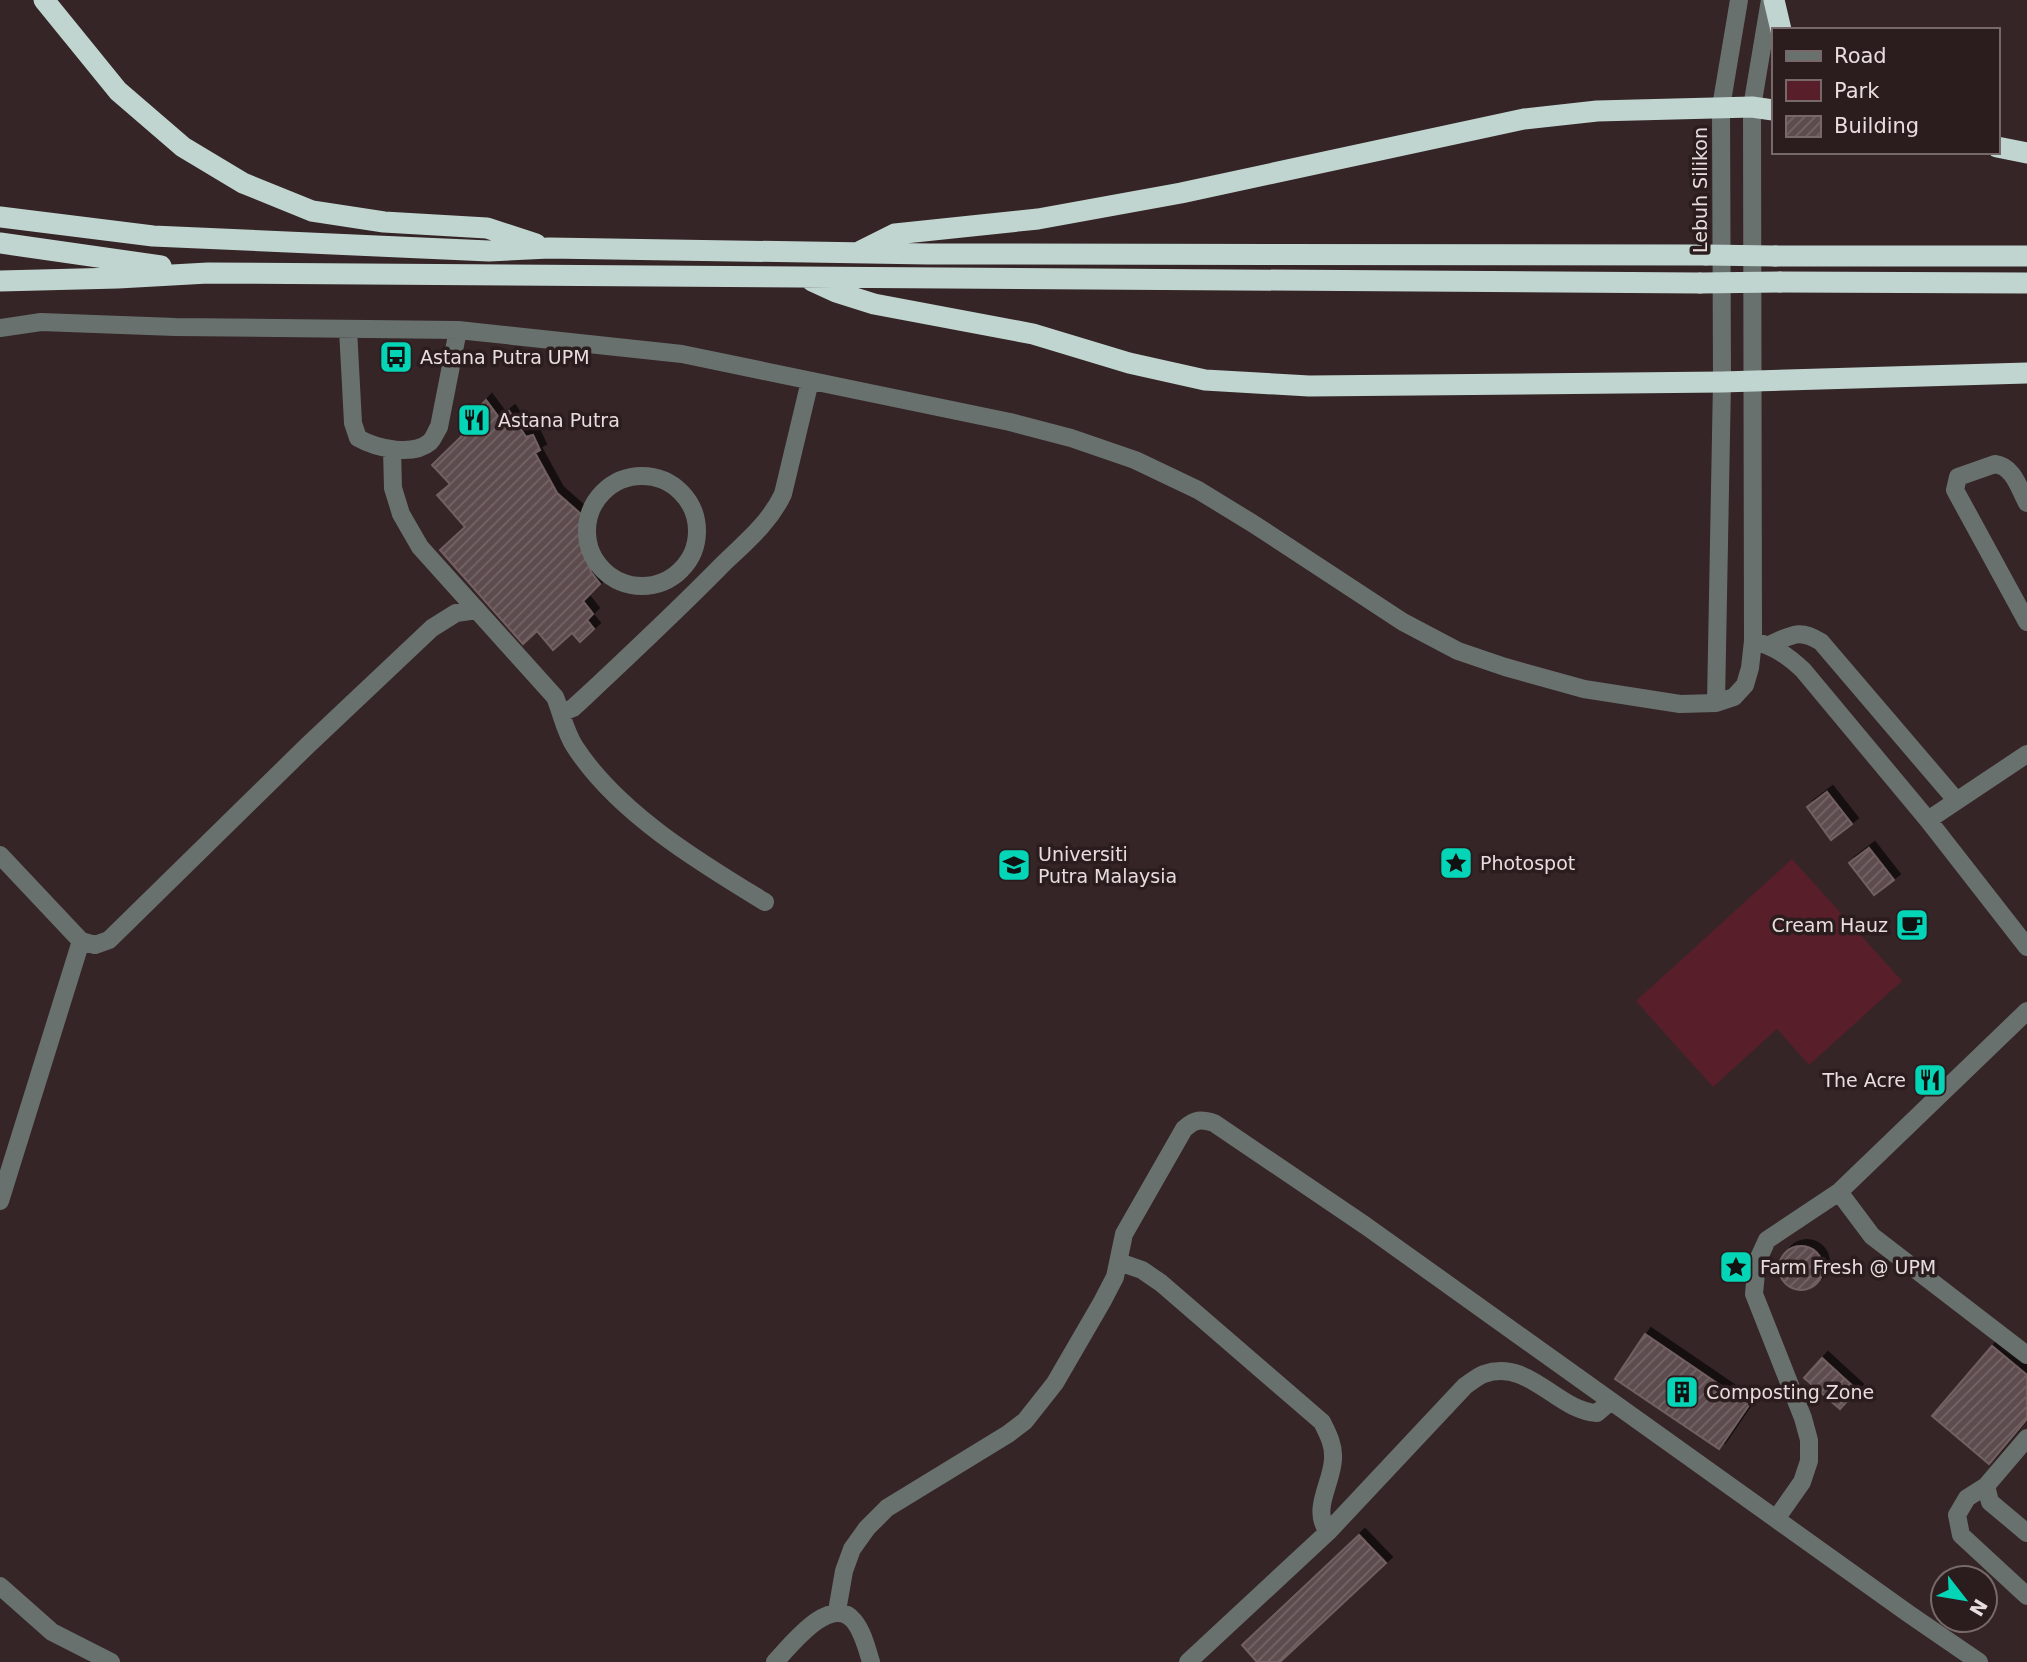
<svg xmlns="http://www.w3.org/2000/svg" width="2027" height="1662" viewBox="0 0 2027 1662" font-family="'DejaVu Sans',sans-serif">
<defs>
<pattern id="building-hatch" width="6" height="6" patternUnits="userSpaceOnUse" patternTransform="scale(1.75)"><rect width="6" height="6" fill="#5d4c4e"/><path d="M-1 1l2-2M0 6l6-6M5 7l2-2" fill="none" stroke="#746567"/></pattern>
<filter id="shadow"><feDropShadow dx="6" dy="-6" stdDeviation="0" flood-color="#0009"/></filter>
</defs>
<rect width="100%" height="100%" fill="#352527"/>
<path fill="#581f2b" d="M1792,859L1902,981L1809,1065L1777,1029L1713,1087L1636,1001Z"/>
<path fill="url(#building-hatch)" stroke="#725f61" stroke-width="2" filter="url(#shadow)" d="M486,400L500,419L509,411L526,437L533,435L540,450L535,453L557,493L583,516L582,547L591,572L600,584L583,601L593,614L587,620L594,629L580,642L572,633L553,650L537,631L523,644L440,550L465,527L437,495L450,484L432,465L467,431L461,426Z
M1827,792L1852,824L1831,840L1807,807Z
M1869,848L1894,880L1874,895L1849,863Z
M1779 1268a22 22 0 1 1 44 0a22 22 0 1 1-44 0Z
M1645,1334L1749,1405L1719,1449L1615,1379Z
M1992,1346L2027,1375V1419L1989,1464L1932,1416Z
M1822,1358L1857,1390L1840,1409L1804,1378Z
M1359,1535L1386,1563L1280,1662H1257L1242,1645Z"/>
<g fill="none" stroke-linecap="round" stroke-linejoin="round">
<path stroke="#69716f" stroke-width="18" d="M0,328L41,322L175,327L458,330L682,354L1010,422L1071,438L1135,460L1198,490L1252,523L1403,622L1458,651L1505,667L1584,689L1680,704L1716,703L1734,697L1745,685L1750,668L1753,641L1752,107L1770,0
M348,329L353,423L358,438C376,448 412,457 430,442C434,438 436,431 439,427L458,330
M392,449L393,488L401,514L420,547L555,697C562,714 565,732 575,747C618,813 699,862 765,902
M587 531a55 55 0 1 1 110 0a55 55 0 1 1-110 0Z
M2027,503C2019,488 2013,466 1995,464L1958,477L1955,490L2027,622
M1753,641C1774,646 1788,656 1803,670L1928,820L2027,947
M1769,645C1792,635 1799,628 1821,642L1956,800
M1716,703L1722,382L1721,107L1739,0
M561,713L573,708L585,697C632,653 679,609 724,563C746,542 770,522 783,494L810,381
M1928,820L2027,754
M0,855L81,941L95,945L109,940L307,746L432,628L456,613L477,610
M1839,1192L1872,1236L2027,1355
M0,1201L81,941
M1119,1262L1142,1270L1161,1283L1322,1422C1328,1434 1334,1445 1333,1459C1332,1484 1311,1509 1328,1532
M2027,1438L1986,1486L1990,1502L2027,1533
M1986,1486L1967,1498L1957,1515L1961,1535L2027,1596
M1776,1519L1802,1482L1809,1461V1440L1803,1418L1754,1294L1757,1262L1767,1240L1839,1192L2027,1011
M0,1586L52,1632L111,1662
M837,1611L844,1571L852,1549L867,1528L887,1508L1008,1434L1025,1421L1055,1383L1102,1302L1115,1277L1124,1234L1184,1129C1195,1119 1201,1119 1214,1123L1366,1226L1909,1614L1979,1662
M775,1662C791,1645 831,1593 854,1621C863,1632 867,1649 871,1662
M1188,1662L1328,1532L1465,1386C1471,1382 1478,1376 1484,1374C1529,1358 1557,1411 1597,1413L1611,1401"/>
<path stroke="#c0d5cf" stroke-width="21" d="M44,0L118,91L183,147L243,183L312,211L384,222L487,228L536,244
M1774,0L1781,30
M1997,147L2027,153
M0,217L153,236L489,251L549,248L929,254L1706,255
M0,243L161,266
M861,251L895,234L1038,219L1181,193L1524,119L1597,111L1752,107L1773,110
M1775,256H2027
M0,281L118,278L208,273L1700,283
M812,281L836,292L874,304L1033,334L1129,363L1205,380L1309,386L1722,382L2027,373
M1780,282L2027,283"/>
<path stroke="#c0d5cf" stroke-width="21" d="M1706,255L1775,256
M1700,283L1780,282"/>
</g>
<defs>
<symbol id="bus-square" viewBox="-11 -11 22 22"><rect x="-9" y="-9" width="18" height="18" rx="4" fill="#04d5b6" stroke="#2b1c1d"/><path d="M-5-6H5V4H4V6H2V4H-2V6H-4V4H-5ZM-3.5-4V0h7V-4ZM-3.5 1.2v1.5H-2V1.2ZM2 1.2v1.5H3.5V1.2Z" fill="#111"/></symbol>
<symbol id="restaurant-square" viewBox="-11 -11 22 22"><rect x="-9" y="-9" width="18" height="18" rx="4" fill="#04d5b6" stroke="#2b1c1d"/><path d="M-5-6h1v4h1v-4h1v4h1v-4h1v5L-1.5 .5V6h-2V.5L-5-1ZM5-6V6H3V1.5H1.5Q1.5-4 5-6Z" fill="#111"/></symbol>
<symbol id="sight-square" viewBox="-11 -11 22 22"><rect x="-9" y="-9" width="18" height="18" rx="4" fill="#04d5b6" stroke="#2b1c1d"/><path d="M0-6L1.8-2.2L6-1.7L2.9 1.2L3.7 5.4L0 3.3L-3.7 5.4L-2.9 1.2L-6-1.7L-1.8-2.2Z" fill="#111"/></symbol>
<symbol id="university-square" viewBox="-11 -11 22 22"><rect x="-9" y="-9" width="18" height="18" rx="4" fill="#04d5b6" stroke="#2b1c1d"/><path d="M0-5L7-2L0 1L-7-2ZM-4 1L0 2.5L4 1V4Q0 6-4 4Z" fill="#111"/></symbol>
<symbol id="cafe-square" viewBox="-11 -11 22 22"><rect x="-9" y="-9" width="18" height="18" rx="4" fill="#04d5b6" stroke="#2b1c1d"/><path d="M-5.5-4.5H6V0H3Q3 3.5 0 3.5H-2.5Q-5.5 3.5-5.5 0ZM3-3.2v2h1.7v-2ZM-6 4.5H4V6H-6Z" fill="#111"/></symbol>
<symbol id="building-square" viewBox="-11 -11 22 22"><rect x="-9" y="-9" width="18" height="18" rx="4" fill="#04d5b6" stroke="#2b1c1d"/><path d="M-4-6H4V6H1V3H-1V6H-4ZM-2.5-4.3h1.7v1.8h-1.7ZM.8-4.3h1.7v1.8H.8ZM-2.5-1h1.7V.8h-1.7ZM.8-1h1.7V.8H.8Z" fill="#111"/></symbol>
</defs>
<g fill-rule="evenodd">
<use href="#bus-square" x="377" y="338" width="38" height="38"/>
<use href="#restaurant-square" x="455" y="401" width="38" height="38"/>
<use href="#sight-square" x="1437" y="844" width="38" height="38"/>
<use href="#university-square" x="995" y="846" width="38" height="38"/>
<use href="#cafe-square" x="1893" y="906" width="38" height="38"/>
<use href="#restaurant-square" x="1911" y="1061" width="38" height="38"/>
<use href="#sight-square" x="1717" y="1248" width="38" height="38"/>
<use href="#building-square" x="1663" y="1373" width="38" height="38"/>
</g>
<g text-anchor="middle" dominant-baseline="central" stroke-width="7" stroke-linejoin="round" paint-order="stroke">
<g font-size="19" fill="#e8ddde" stroke="#2b1c1d">
<text transform="translate(1700 190) rotate(-90)">Lebuh Silikon</text>
</g>
<g font-size="19" fill="#e8ddde" stroke="#2b1c1d" text-anchor="start">
<text x="420" y="357">Astana Putra UPM</text>
<text x="498" y="420">Astana Putra</text>
<text x="1038" y="854">Universiti<tspan x="1038" dy="22">Putra Malaysia</tspan></text>
<text x="1480" y="863">Photospot</text>
<text x="1888" y="925" text-anchor="end">Cream Hauz</text>
<text x="1906" y="1080" text-anchor="end">The Acre</text>
<text x="1760" y="1267">Farm Fresh @ UPM</text>
<text x="1706" y="1392">Composting Zone</text>
</g>
</g>
<rect x="1772" y="28" width="228" height="126" fill="#2b1c1d" stroke="#77696a" stroke-width="2"/>
<rect x="1786" y="51" width="35" height="10" fill="#69716f" stroke="#77696a" stroke-width="2"/>
<text x="1834" y="63" font-size="21" fill="#e8ddde">Road</text>
<rect x="1786" y="80" width="35" height="21" fill="#581f2b" stroke="#77696a" stroke-width="2"/>
<text x="1834" y="98" font-size="21" fill="#e8ddde">Park</text>
<rect x="1786" y="116" width="35" height="21" fill="url(#building-hatch)" stroke="#77696a" stroke-width="2"/>
<text x="1834" y="133" font-size="21" fill="#e8ddde">Building</text>
<g transform="translate(1964 1599) rotate(121)"><circle r="33" fill="#2b1c1d" stroke="#77696a" stroke-width="2"/>
<path d="M0-5L12 26L0 18L-12 26Z" fill="#04d5b6"/>
<text y="-10" font-size="19" font-weight="bold" text-anchor="middle" fill="#e8ddde">N</text>
</g>
</svg>
